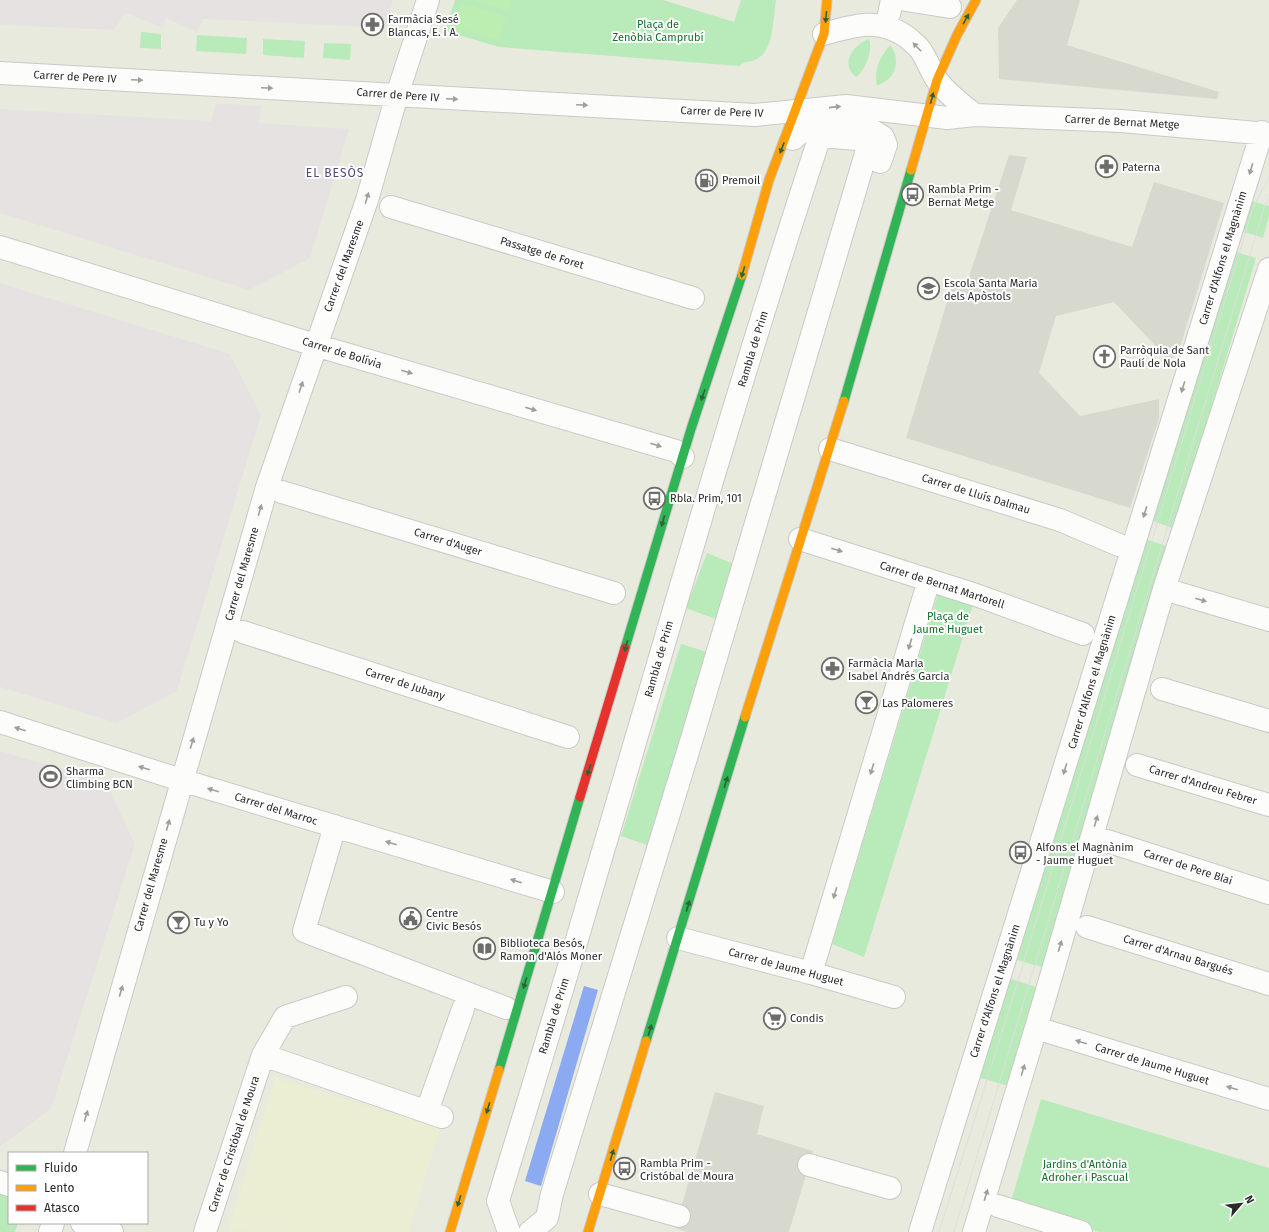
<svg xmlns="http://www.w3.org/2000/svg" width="1269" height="1232" viewBox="0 0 1269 1232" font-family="'Fira Sans',sans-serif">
<rect width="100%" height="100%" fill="#e9eade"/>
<path fill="#e6e2e2" d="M0,0H393L385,28L203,19L197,32L166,18L163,28L125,13L114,30L0,25Z
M216,103L261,106L259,123L349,129L310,258L249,290L0,213V109L211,121Z
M0,283L230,354L261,415L177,691L117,723L0,687Z
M0,751L106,782L135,844L51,1109L0,1147Z"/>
<path fill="#ebeed2" d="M275,1078L440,1128L409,1232L228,1231Z"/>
<path fill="#b9eab9" d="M455,0H663L734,22L741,0H776C773,17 774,45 761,56C754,63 745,60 739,66L499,47L445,31Z
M141,32L161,34V49L140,48Z
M197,35L247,38L246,54L196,51Z
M263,39L305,41L304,58L263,55Z
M869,39C873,50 866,70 856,77C839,64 854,44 869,39Z
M324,43L351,44L350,60L323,58Z
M890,45C897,52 898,66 892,75C889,80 882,83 877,86C874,70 879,58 890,45Z
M1248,200L1269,206V216L1263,238L1238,230Z
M1233,251L1256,258L1175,529L1151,520Z
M1145,539L1169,547L1042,967L1017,960Z
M707,553L739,566L718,620L686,608Z
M941,584L976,595L864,957L832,944Z
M681,644L707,652L650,846L621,836Z
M1011,979L1036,987L1012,1087L977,1077Z
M1041,1099L1269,1168V1232H1099L1010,1205Z
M0,1189L9,1192V1223H18L15,1232H0Z"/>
<path fill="#bdeeb1" d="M473,0H511L508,11Z
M462,4L506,16L499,40L454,27Z"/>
<path fill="#d7d8ce" d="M1017,0H1080L1067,45L1219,92L1217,99L999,79L998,28Z
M1009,155L1027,157L1011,210L1132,247L1154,182L1224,203L1181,344L1170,361L1114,302L1056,316L1039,373L1080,416L1159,399V418L1130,508L906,438L953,282L966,286Z
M715,1092L764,1106L757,1134L813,1151L789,1232H687L675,1228Z"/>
<path fill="#8baaf2" d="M584,986L598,990L541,1186L525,1181Z"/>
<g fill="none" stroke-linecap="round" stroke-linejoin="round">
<defs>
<path id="street" d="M906,0L950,7
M889,14L892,0
M824,34C854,25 881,17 908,38C912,42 916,44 919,48C927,58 930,70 937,80C947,94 962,105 975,115
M0,73L755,115L846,106L947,118L975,115L1121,121L1269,134
M793,139L804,129L819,125L870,129L883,137L886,145L880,162
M391,207L693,298
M0,247L315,345L676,451L683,457
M830,449L1060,520L1119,545
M282,492L614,593
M800,539L976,595L1083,634
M1164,589L1269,620
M243,632L568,737
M1162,689L1269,721
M0,722L181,780L553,892
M1137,765L1269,805
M335,826L304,931L506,1008
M1107,841L1269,893
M1087,927L1269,984
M678,938L811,973L894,997
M811,973L929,580
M1036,1028L1269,1099
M263,1055L442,1117
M427,1111L463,1009
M75,1153L267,487L367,200L397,95L428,0
M809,1165L890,1188
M0,1182L9,1185
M600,1194L679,1216
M998,1206L1081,1232
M82,1223L112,1232
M50,1232L53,1223
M205,1232L263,1055L285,1017L346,997
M509,1232L498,1201C527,1105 557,1009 585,912C662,653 735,393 820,136L870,140
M530,1232L547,1218L552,1194L690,745L870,140V129
M920,1232L1262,132
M974,1232L1036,1028L1164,589L1269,269"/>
<path id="fast" d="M844,401L911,170
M625,648L691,429L742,275
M646,1041L745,717
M499,1070L580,797"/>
<path id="slow" d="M911,170L937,80L957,35L976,0
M742,275L769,180L824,34L827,0
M745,717L844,401
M450,1232L499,1070
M588,1232L646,1041"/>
<path id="jam" d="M580,797L625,648"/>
</defs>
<use href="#street" stroke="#cac9c8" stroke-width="24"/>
<use href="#fast" stroke="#cac9c8" stroke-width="11"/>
<use href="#slow" stroke="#cac9c8" stroke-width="11"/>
<use href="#jam" stroke="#cac9c8" stroke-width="11"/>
<use href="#street" stroke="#fcfcfa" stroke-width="22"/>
<use href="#fast" stroke="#30b455" stroke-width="9"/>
<use href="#slow" stroke="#ff9f0a" stroke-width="9"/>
<use href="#jam" stroke="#e5322d" stroke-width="9"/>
<path stroke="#dedddf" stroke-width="1" d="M939,1232L1014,994L1253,208L1269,177
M954,1232L1265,205L1269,198"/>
</g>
<defs><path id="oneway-solid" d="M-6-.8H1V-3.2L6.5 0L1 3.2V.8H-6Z"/></defs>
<g fill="#2c613b">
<use href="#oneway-solid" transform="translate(826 17) rotate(95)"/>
<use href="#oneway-solid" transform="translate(966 19) rotate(-61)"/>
<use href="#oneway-solid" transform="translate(932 98) rotate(-75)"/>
<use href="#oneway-solid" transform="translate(782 148) rotate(111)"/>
<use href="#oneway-solid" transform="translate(743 272) rotate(106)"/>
<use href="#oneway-solid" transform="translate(703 395) rotate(109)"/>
<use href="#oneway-solid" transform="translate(663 521) rotate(106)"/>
<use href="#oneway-solid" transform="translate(626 646) rotate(106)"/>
<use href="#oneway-solid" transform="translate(589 770) rotate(107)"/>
<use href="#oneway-solid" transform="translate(726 782) rotate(-73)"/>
<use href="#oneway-solid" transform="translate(688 906) rotate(-73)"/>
<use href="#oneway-solid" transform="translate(525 983) rotate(107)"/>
<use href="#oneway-solid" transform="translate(650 1030) rotate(-73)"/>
<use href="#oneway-solid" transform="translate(488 1108) rotate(107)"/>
<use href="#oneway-solid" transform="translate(612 1155) rotate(-73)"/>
<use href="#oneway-solid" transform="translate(459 1201) rotate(107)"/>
</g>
<g fill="#9e9e9c">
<use href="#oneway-solid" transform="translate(917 47) rotate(-134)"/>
<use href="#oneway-solid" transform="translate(137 80) rotate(3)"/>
<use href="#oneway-solid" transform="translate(267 88) rotate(3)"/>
<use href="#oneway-solid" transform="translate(452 99) rotate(3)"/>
<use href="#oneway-solid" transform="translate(582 105) rotate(3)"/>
<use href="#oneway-solid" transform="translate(835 107) rotate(-6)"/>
<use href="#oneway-solid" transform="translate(1251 169) rotate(107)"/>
<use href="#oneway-solid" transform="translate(367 198) rotate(-73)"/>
<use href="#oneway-solid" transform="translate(407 372) rotate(16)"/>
<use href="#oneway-solid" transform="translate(301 387) rotate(-71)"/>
<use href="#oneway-solid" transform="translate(1183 387) rotate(107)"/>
<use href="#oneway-solid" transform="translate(531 409) rotate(16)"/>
<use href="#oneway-solid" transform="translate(656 445) rotate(17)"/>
<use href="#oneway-solid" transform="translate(260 510) rotate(-74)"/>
<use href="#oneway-solid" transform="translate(1145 512) rotate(107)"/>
<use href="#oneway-solid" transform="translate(837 550) rotate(18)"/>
<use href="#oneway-solid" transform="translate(1201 600) rotate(16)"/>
<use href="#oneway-solid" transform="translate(910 644) rotate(107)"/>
<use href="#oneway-solid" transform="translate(20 729) rotate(-162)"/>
<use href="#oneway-solid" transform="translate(192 743) rotate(-73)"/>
<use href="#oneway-solid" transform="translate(144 768) rotate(-162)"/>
<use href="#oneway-solid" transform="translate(872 769) rotate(107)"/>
<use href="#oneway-solid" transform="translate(1065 769) rotate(107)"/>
<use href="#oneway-solid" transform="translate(213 790) rotate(-163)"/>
<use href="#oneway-solid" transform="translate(1096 821) rotate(-74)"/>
<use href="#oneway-solid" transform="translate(168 825) rotate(-74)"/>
<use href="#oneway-solid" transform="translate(391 843) rotate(-163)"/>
<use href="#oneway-solid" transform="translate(516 881) rotate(-163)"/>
<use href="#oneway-solid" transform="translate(835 893) rotate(107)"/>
<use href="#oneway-solid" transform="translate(1060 946) rotate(-74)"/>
<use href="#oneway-solid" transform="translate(121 991) rotate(-74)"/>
<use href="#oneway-solid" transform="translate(1081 1042) rotate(-163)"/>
<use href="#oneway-solid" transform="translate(1023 1070) rotate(-73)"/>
<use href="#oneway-solid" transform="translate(1232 1088) rotate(-163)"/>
<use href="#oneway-solid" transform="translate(86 1116) rotate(-74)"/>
<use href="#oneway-solid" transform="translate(986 1195) rotate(-73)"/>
</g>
<defs>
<symbol id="pharmacy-ring" viewBox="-11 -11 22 22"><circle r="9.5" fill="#fff" stroke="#6d6d69" stroke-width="1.5"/><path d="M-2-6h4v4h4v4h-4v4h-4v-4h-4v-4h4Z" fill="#6d6d69"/></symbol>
<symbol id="fuel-ring" viewBox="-11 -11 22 22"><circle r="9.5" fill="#fff" stroke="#6d6d69" stroke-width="1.5"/><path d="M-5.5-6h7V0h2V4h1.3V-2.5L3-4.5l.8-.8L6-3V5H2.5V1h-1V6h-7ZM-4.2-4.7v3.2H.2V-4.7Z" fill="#6d6d69"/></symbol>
<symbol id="bus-ring" viewBox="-11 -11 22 22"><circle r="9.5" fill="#fff" stroke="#6d6d69" stroke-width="1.5"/><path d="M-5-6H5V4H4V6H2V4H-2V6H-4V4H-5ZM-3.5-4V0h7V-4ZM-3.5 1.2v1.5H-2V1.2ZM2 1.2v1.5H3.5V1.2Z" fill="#6d6d69"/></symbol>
<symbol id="school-ring" viewBox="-11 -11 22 22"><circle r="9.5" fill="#fff" stroke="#6d6d69" stroke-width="1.5"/><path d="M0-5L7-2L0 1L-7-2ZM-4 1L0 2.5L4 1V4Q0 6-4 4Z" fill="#6d6d69"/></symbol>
<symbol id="church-ring" viewBox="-11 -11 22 22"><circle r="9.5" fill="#fff" stroke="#6d6d69" stroke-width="1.5"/><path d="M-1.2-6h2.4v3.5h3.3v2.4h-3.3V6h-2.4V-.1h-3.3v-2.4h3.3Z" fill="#6d6d69"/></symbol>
<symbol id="bar-ring" viewBox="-11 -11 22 22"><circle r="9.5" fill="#fff" stroke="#6d6d69" stroke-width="1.5"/><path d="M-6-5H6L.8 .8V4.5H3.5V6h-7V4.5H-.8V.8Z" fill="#6d6d69"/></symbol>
<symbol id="stadium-ring" viewBox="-11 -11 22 22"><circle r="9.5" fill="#fff" stroke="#6d6d69" stroke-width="1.5"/><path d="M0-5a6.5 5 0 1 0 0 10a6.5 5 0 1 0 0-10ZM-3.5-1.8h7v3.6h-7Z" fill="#6d6d69"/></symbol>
<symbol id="civic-ring" viewBox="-11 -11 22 22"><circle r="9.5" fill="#fff" stroke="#6d6d69" stroke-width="1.5"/><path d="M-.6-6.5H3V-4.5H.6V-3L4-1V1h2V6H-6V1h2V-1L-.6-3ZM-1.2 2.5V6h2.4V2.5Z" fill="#6d6d69"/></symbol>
<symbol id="library-ring" viewBox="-11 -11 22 22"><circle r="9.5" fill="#fff" stroke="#6d6d69" stroke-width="1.5"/><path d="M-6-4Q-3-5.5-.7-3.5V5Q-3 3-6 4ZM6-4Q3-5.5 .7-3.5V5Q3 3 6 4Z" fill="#6d6d69"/></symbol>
<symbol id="supermarket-ring" viewBox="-11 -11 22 22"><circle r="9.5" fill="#fff" stroke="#6d6d69" stroke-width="1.5"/><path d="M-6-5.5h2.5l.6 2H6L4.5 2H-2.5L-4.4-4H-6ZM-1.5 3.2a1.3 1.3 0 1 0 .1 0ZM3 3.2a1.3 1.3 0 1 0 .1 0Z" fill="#6d6d69"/></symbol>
</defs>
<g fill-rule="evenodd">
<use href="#pharmacy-ring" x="360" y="12" width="25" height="25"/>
<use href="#pharmacy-ring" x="1094" y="154" width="25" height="25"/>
<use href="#fuel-ring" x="694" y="168" width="25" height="25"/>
<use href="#bus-ring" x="900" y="182" width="25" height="25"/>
<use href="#school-ring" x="916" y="276" width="25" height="25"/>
<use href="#church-ring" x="1092" y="344" width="25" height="25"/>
<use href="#bus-ring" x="642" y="486" width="25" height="25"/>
<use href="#pharmacy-ring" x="820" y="656" width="25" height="25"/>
<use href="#bar-ring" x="854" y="690" width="25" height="25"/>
<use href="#stadium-ring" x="38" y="764" width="25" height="25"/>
<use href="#bus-ring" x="1008" y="840" width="25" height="25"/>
<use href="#civic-ring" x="398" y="906" width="25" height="25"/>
<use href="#bar-ring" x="166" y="910" width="25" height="25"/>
<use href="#library-ring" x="472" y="936" width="25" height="25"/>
<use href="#supermarket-ring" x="762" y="1006" width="25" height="25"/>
<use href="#bus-ring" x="612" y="1156" width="25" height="25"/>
</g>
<g text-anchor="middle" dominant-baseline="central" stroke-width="4" stroke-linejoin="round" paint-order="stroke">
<g font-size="11" fill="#2a2a2a" stroke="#fff" text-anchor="start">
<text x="388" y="19">Farmàcia Sesé<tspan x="388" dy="13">Blancas, E. i A.</tspan></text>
<text x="1122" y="167">Paterna</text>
<text x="722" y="180">Premoil</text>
<text x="928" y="189">Rambla Prim -<tspan x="928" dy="13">Bernat Metge</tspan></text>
<text x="944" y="283">Escola Santa Maria<tspan x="944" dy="13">dels Apòstols</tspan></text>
<text x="1120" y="350">Parròquia de Sant<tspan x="1120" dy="13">Paulí de Nola</tspan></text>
<text x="670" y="498">Rbla. Prim, 101</text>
<text x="848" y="663">Farmàcia Maria<tspan x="848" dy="13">Isabel Andrés Garcia</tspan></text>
<text x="882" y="703">Las Palomeres</text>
<text x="66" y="771">Sharma<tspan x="66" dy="13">Climbing BCN</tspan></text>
<text x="1036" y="847">Alfons el Magnànim<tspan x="1036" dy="13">- Jaume Huguet</tspan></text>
<text x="426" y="913">Centre<tspan x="426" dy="13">Civic Besós</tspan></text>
<text x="194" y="922">Tu y Yo</text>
<text x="500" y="943">Biblioteca Besós,<tspan x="500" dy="13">Ramon d'Alós Moner</tspan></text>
<text x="790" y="1018">Condis</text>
<text x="640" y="1163">Rambla Prim -<tspan x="640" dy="13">Cristóbal de Moura</tspan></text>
</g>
<g font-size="11" fill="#136e29" stroke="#fff">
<text x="658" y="24">Plaça de<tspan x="658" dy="13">Zenòbia Camprubí</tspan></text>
<text x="948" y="616">Plaça de<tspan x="948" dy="13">Jaume Huguet</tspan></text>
<text x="1085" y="1164">Jardins d'Antònia<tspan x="1085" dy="13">Adroher i Pascual</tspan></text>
</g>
<g font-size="11" fill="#2a2a2a" stroke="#fff">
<text transform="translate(75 77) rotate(3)">Carrer de Pere IV</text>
<text transform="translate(398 95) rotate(4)">Carrer de Pere IV</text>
<text transform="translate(722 112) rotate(2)">Carrer de Pere IV</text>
<text transform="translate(1122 122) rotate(3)">Carrer de Bernat Metge</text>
<text transform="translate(542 253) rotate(17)">Passatge de Foret</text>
<text transform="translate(1223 258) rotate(-73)">Carrer d'Alfons el Magnànim</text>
<text transform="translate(344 266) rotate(-70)">Carrer del Maresme</text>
<text transform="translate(753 349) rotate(-73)">Rambla de Prim</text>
<text transform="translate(342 353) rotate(17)">Carrer de Bolívia</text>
<text transform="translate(976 494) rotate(17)">Carrer de Lluís Dalmau</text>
<text transform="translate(448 542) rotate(17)">Carrer d'Auger</text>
<text transform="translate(242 574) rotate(-74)">Carrer del Maresme</text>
<text transform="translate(942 585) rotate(18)">Carrer de Bernat Martorell</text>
<text transform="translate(659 659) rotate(-74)">Rambla de Prim</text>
<text transform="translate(1092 682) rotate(-73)">Carrer d'Alfons el Magnànim</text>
<text transform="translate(405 684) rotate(18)">Carrer de Jubany</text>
<text transform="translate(1203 785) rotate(17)">Carrer d'Andreu Febrer</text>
<text transform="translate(276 809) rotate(17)">Carrer del Marroc</text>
<text transform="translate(1188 867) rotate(18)">Carrer de Pere Blai</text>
<text transform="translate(151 885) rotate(-74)">Carrer del Maresme</text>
<text transform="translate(1178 955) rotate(17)">Carrer d'Arnau Bargués</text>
<text transform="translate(786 967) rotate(15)">Carrer de Jaume Huguet</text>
<text transform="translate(995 991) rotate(-72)">Carrer d'Alfons el Magnànim</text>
<text transform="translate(554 1016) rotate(-73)">Rambla de Prim</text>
<text transform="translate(1152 1064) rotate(17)">Carrer de Jaume Huguet</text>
<text transform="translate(234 1144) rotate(-72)">Carrer de Cristóbal de Moura</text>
</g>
<g font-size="12" letter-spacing="1" fill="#55467f" stroke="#fff">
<text x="335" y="173">EL BESÒS</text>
</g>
</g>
<rect x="8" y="1152" width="140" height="72" fill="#ffffff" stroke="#aaaaaa"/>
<rect x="16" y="1165" width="20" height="6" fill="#30b455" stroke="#aaaaaa"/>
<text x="44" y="1172" font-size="12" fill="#2a2a2a">Fluido</text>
<rect x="16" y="1185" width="20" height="6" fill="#ff9f0a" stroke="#aaaaaa"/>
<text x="44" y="1192" font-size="12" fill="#2a2a2a">Lento</text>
<rect x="16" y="1205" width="20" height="6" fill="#e5322d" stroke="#aaaaaa"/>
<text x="44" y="1212" font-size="12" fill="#2a2a2a">Atasco</text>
<g transform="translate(1241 1204) rotate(62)" stroke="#ffffff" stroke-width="3" paint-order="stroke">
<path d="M0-3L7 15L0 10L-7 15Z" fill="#2a2a2a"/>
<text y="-6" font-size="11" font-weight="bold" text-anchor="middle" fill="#2a2a2a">N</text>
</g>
</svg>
